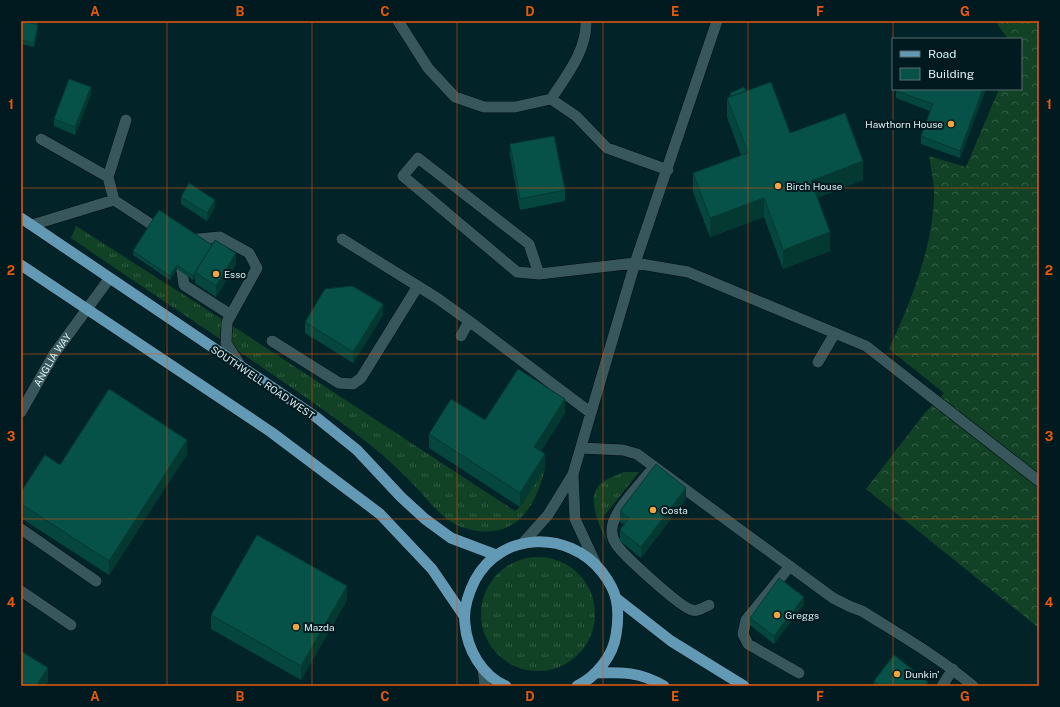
<svg xmlns="http://www.w3.org/2000/svg" width="1060" height="707" viewBox="0 0 1060 707" font-family="'Public Sans',sans-serif">
<defs>
<pattern id="grass-tufts" width="24" height="20" patternUnits="userSpaceOnUse"><rect width="24" height="20" fill="#124225"/><path d="M3 7l-1-3M5 7V3M7 7l1-3M15 17l-1-3M17 17v-4M19 17l1-3" fill="none" stroke="#345e45"/></pattern>
<pattern id="forest-crowns" width="20" height="18" patternUnits="userSpaceOnUse"><rect width="20" height="18" fill="#124225"/><path d="M2 6a3 3 0 1 1 6 0M12 15a3 3 0 1 1 6 0" fill="none" stroke="#345e45"/></pattern>
</defs>
<rect width="100%" height="100%" fill="#022429"/>
<path fill="url(#grass-tufts)" d="M76,226L245,334L515,511L520,507L545,468C536,507 516,539 472,530C445,525 432,504 415,486C406,477 396,467 387,459C346,423 300,394 256,363C194,321 132,280 71,238Z
M624,472H639L604,516L602,525L608,545C602,531 587,502 597,488C603,479 615,476 624,472Z
M481 614a57 57 0 1 1 114 0a57 57 0 1 1-114 0Z"/>
<path fill="url(#forest-crowns)" d="M995,21H1039V628L866,489L924,414L944,393L889,349C911,302 935,242 934,190C933,178 931,167 929,156L966,167L999,89H1021V39H1008Z"/>
<g fill="none" stroke-linecap="round" stroke-linejoin="round">
<defs>
<path id="service" d="M398,21L428,68L455,97L484,107H515L551,99L576,116L607,148L668,170
M551,99C567,75 587,50 586,21
M41,139L108,177
M114,200L108,177L126,120
M32,225L114,200L163,232
M342,239L437,298L469,321
M188,240L220,237L249,253L257,268L227,322L226,343L242,368
M180,258L184,285L231,315
M539,274L529,244L418,158L403,176L517,272L539,274L635,263L688,272L866,346L1039,481
M461,336L469,321L591,413
M272,341L339,383L353,384L361,378L418,286
M818,362L835,333
M581,448L623,450L637,454L833,598L851,607L862,611C900,635 939,657 973,686
M649,473C638,487 610,514 612,532C612,535 614,541 616,544C622,554 681,608 692,610C698,612 704,607 709,605
M573,474L575,519L595,562
M21,529L96,581
M522,544L548,515L573,474L635,263L717,21
M790,566L746,620L743,634L748,644L799,673
M21,591L71,625
M942,686L953,669"/>
<g id="minor">
<path id="s1" d="M21,412L54,354L109,279"/>
<path d="M483,669L485,686"/>
</g>
<path id="primary" d="M21,218L316,417L357,450L401,497L425,519L451,538L496,555
M21,265L271,432L380,514L432,569L464,616
M616,598L671,641L744,686
M595,673C623,672 640,672 664,686
M506,686C482,676 467,649 465,624C463,608 468,594 475,580C501,531 569,530 602,572C608,580 614,589 616,599C619,611 618,623 616,635C613,656 596,677 577,686"/>
</defs>
<use href="#service" stroke="#000c0f" stroke-width="12"/>
<use href="#minor" stroke="#000c0f" stroke-width="12"/>
<use href="#primary" stroke="#000c0f" stroke-width="12"/>
<use href="#service" stroke="#37575c" stroke-width="11"/>
<use href="#minor" stroke="#37575c" stroke-width="11"/>
<use href="#primary" stroke="#6299b4" stroke-width="11"/>
</g>
<path fill="#05473e" d="M21,21H37V24L38,28L34,47L21,44Z
M986,89L960,158L921,144V136L930,111L896,98V91Z
M746,91L790,133L863,180L817,198L830,251L783,269L764,217L710,237L693,192V173L741,155L727,117V98L730,97V93Z
M91,94L75,135L54,126V119Z
M510,144L565,190V201L520,210L510,155Z
M181,197L215,207L207,221L181,204Z
M133,251L236,264L216,297L195,283V277L193,280L177,269L170,280L133,255Z
M383,315L353,363L305,333V322Z
M565,413L541,451L545,468L520,507L429,448V434L485,420Z
M187,454L109,575L21,518V492L60,465Z
M686,499L641,558L620,541V530L624,524L620,522V511Z
M347,600L301,680L211,629V615Z
M804,604L774,644L750,625V618Z
M874,681L928,686H874Z"/>
<path fill="#043932" d="M38,25V28L34,47V43Z
M91,87V94L75,135V127Z
M983,89H986L960,158V151Z
M863,161V180L811,200V181Z
M764,198V217L710,237V218Z
M215,200V207L207,221V213Z
M830,232V251L783,269V250Z
M236,253V264L216,297V286Z
M177,265V269L170,280V276Z
M195,273V277L193,280V276Z
M383,304V315L353,363V352Z
M565,399V413L534,461V447Z
M187,440V454L109,575V561Z
M545,454V468L520,507V493Z
M686,488V499L641,558V547Z
M347,586V600L301,680V666Z
M804,597V604L774,644V636Z
M48,668V682L45,686H36Z
M928,682V686H924Z"/>
<path fill="#065248" stroke="#043932" d="M21,21L38,25L34,43L21,40Z
M69,79L91,87L75,127L54,119Z
M771,82L790,133L845,113L863,161L811,181L830,232L783,250L764,198L710,218L693,173L748,153L727,98Z
M744,87L746,91L732,96L730,93Z
M896,89H983L960,151L921,136L933,104L896,91Z
M554,136L565,190L520,199L510,144Z
M189,183L215,200L207,213L181,197Z
M159,210L212,245L193,276L177,265L170,276L133,251Z
M215,240L236,253L216,286L195,272Z
M352,286L383,304L353,352L305,322L325,289Z
M518,369L565,399L534,447L545,454L520,493L429,434L451,399L485,420Z
M109,389L187,440L109,561L21,504V492L45,455L60,465Z
M656,464L686,488L641,547L620,530L629,518L620,511Z
M257,535L347,586L301,666L211,615Z
M779,578L804,597L774,636L750,618Z
M21,651L48,668L36,686H21Z
M894,655L928,682L924,686H880L874,681Z"/>
<path fill="none" stroke="#e8590c" stroke-width="1" stroke-opacity="0.55" d="M167,21V686M312,21V686M457,21V686M603,21V686M748,21V686M893,21V686M21,188H1039M21,354H1039M21,519H1039"/>
<g fill="#f1a540" stroke="#001a1f" stroke-width="1.5">
<circle cx="951" cy="124" r="4"/>
<circle cx="778" cy="186" r="4"/>
<circle cx="216" cy="274" r="4"/>
<circle cx="653" cy="510" r="4"/>
<circle cx="777" cy="615" r="4"/>
<circle cx="296" cy="627" r="4"/>
<circle cx="897" cy="674" r="4"/>
</g>
<g text-anchor="middle" dominant-baseline="central" stroke-width="4" stroke-linejoin="round" paint-order="stroke">
<g font-size="10" fill="#dceef1" stroke="#001a1f" text-anchor="start">
<text x="943" y="124" text-anchor="end">Hawthorn House</text>
<text x="786" y="186">Birch House</text>
<text x="224" y="274">Esso</text>
<text x="661" y="510">Costa</text>
<text x="785" y="615">Greggs</text>
<text x="304" y="627">Mazda</text>
<text x="905" y="674">Dunkin'</text>
</g>
<g font-size="10" fill="#dceef1" stroke="#001a1f">
<text stroke="none"><textPath href="#s1" startOffset="61">ANGLIA WAY</textPath></text>
<text transform="translate(263 382) rotate(34)">SOUTHWELL ROAD WEST</text>
</g>
</g>
<rect width="1060" height="707" fill="none" stroke="#001a1f" stroke-width="44"/>
<rect x="892" y="38" width="130" height="52" fill="#001a1f" stroke="#586f73"/>
<rect x="900" y="51" width="20" height="6" fill="#6299b4" stroke="#586f73"/>
<text x="928" y="58" font-size="12" fill="#dceef1">Road</text>
<rect x="900" y="68" width="20" height="12" fill="#065248" stroke="#586f73"/>
<text x="928" y="78" font-size="12" fill="#dceef1">Building</text>
<rect x="22" y="22" width="1016" height="663" fill="none" stroke="#e8590c" stroke-width="1.5"/>
<g font-size="13" text-anchor="middle" font-weight="bold" fill="#e8590c">
<text x="95" y="16">A</text>
<text x="240" y="16">B</text>
<text x="385" y="16">C</text>
<text x="530" y="16">D</text>
<text x="675" y="16">E</text>
<text x="820" y="16">F</text>
<text x="965" y="16">G</text>
<text x="11" y="109">1</text>
<text x="1049" y="109">1</text>
<text x="11" y="275">2</text>
<text x="1049" y="275">2</text>
<text x="11" y="441">3</text>
<text x="1049" y="441">3</text>
<text x="11" y="607">4</text>
<text x="1049" y="607">4</text>
<text x="95" y="701">A</text>
<text x="240" y="701">B</text>
<text x="385" y="701">C</text>
<text x="530" y="701">D</text>
<text x="675" y="701">E</text>
<text x="820" y="701">F</text>
<text x="965" y="701">G</text>
</g>
</svg>
